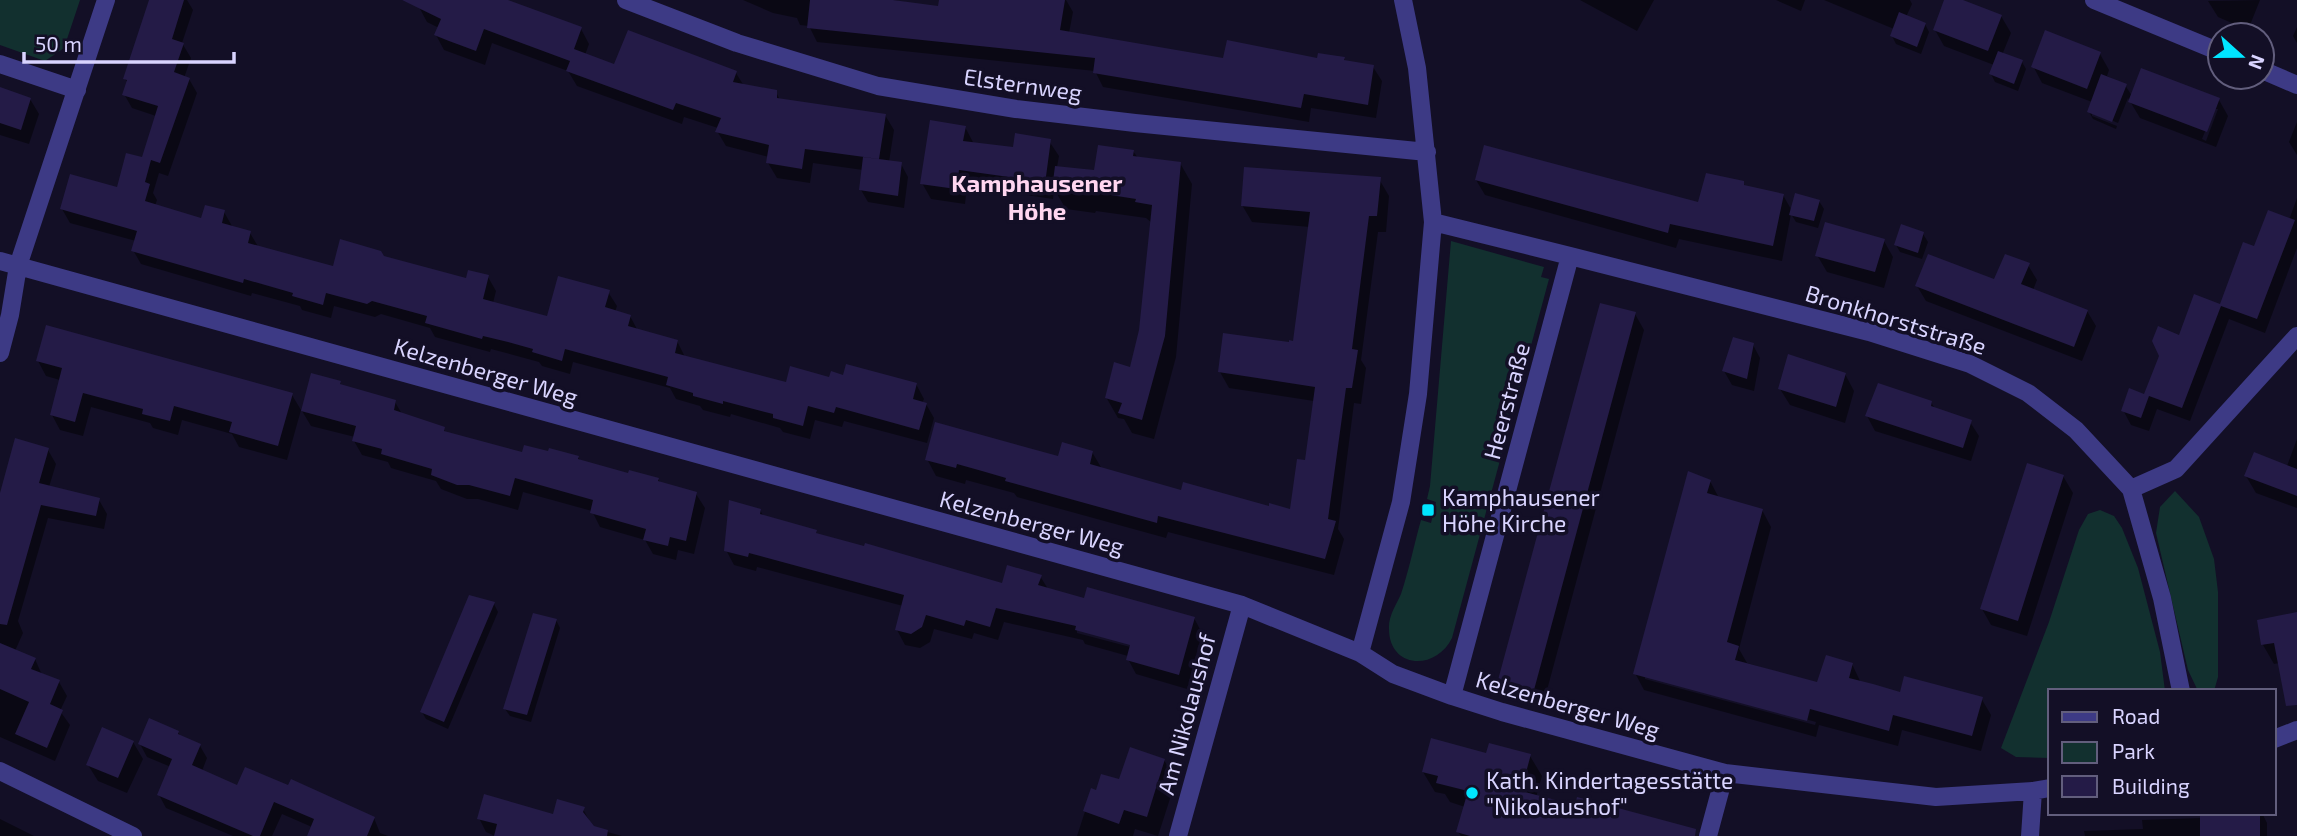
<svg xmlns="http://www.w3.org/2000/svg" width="2297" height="836" viewBox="0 0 2297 836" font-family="'Exo 2',sans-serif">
<rect width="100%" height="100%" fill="#130f26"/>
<path fill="#12302f" d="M0,0H80L64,48L45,61L0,45Z
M1451,241L1544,267L1541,277L1549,279L1452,638C1435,672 1389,668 1389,629C1388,617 1396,605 1401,594C1409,570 1414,545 1421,520L1431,523L1436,502L1427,499L1430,486Z
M2175,491L2199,517L2214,559L2218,592V677L2214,691H2198L2188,670L2156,533L2160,507Z
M2100,510L2114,516L2122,528L2138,568L2160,652L2165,691H2050V758L2016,757L2001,748L2049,622L2079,530L2088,514Z"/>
<path fill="#0007" fill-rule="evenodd" d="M150,0H187L193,10L182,43L191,58L184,78L189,79L197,93L168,176L159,173L153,193L157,200L155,206L203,220L224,212L232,226L250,233L259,248L334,269L383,257L467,280L488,277L496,291L493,303L548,318L608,292L617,306L615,312L630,316L638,331L677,341L685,357L787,384L844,377L916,384L924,399L922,403L926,404L934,418L927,443L844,421L842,427L815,420L810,439L783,432L780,428L731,414L730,417L703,410L700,406L676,399L670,388L573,362L570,374L542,366L539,362L517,356L491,349L490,352L435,337L430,328L381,314L375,317L334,306L331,318L302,310L300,306L252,293L251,296L141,264L133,250L136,241L70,223L62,209L118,189L143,159L156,116L132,108L124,94L128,83L125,79Z
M402,0H503L581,29L589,44L585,55L615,67L736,73L744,86L776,92L780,100L885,115L894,130L889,162L901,164L908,177L904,208L868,202L861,190L863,170L813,163L810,183L777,178L768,163L769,157L726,146L717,131L718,128L684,117L682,124L577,86L568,71L492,43L485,65L444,50L436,35L439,28L427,22L419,7Z
M743,0H893L939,8L940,0H1066L1073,12L1069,33L1225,60L1344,59L1346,62L1373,67L1382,81L1376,118L1311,108L1309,122L1103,87L1095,71L817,42L809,26L800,25L797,18L773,13Z
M1580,0H1654L1637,31Z
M1776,0H1805L1801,11Z
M1824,0H1910L1912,4L1906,17L1925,24L1929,32L1921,54L1896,44L1892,36L1894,29Z
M1946,0H1958L2001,16L2011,33L2002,55L2022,62L2026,69L2018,91L1995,82L1991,74L1994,65L1944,46L1935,30Z
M2260,0L2248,30L2218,17L2208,1Z
M2297,27V43L2293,36Z
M2100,54L2109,70L2107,76L2125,85L2132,96L2219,100L2228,116L2216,147L2140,118L2128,98L2118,123L2092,112V116L2117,126L2116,129L2093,119L2089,112L2092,102L2042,83L2033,66ZM2214,109H2218L2206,141L2202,139Z
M0,89L30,99L39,114L29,144L0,135Z
M2297,122V155L2289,142Z
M965,127L974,144L1015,149L1049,141L1059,156L1057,167L1095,172L1133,151L1138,158L1180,163L1192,184L1176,357L1154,439L1132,433L1124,419L1118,418L1106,397L1131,369L1141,331L1152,223L1146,218L1096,211L1095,213L1066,209L1054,189L1053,199L1020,194L1019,192L967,185L965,204L931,199L922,183Z
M1379,179L1389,196L1386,232H1378L1361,360L1366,368L1361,404L1354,403L1338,529L1344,539L1334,575L1168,532L1166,538L1017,497L1014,493L966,480L965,484L936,476L927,459L1060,458L1092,452L1102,469L1183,492L1292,511L1306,462L1314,401L1229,388L1220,372L1295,343L1310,227L1252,222L1242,205Z
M1476,180L1699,205L1743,183L1746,187L1783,195L1792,211L1819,201L1824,209L1818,228L1796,222L1791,214L1782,261L1679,239L1676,248L1485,195Z
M2297,198V248L2265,333L2229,319L2190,421L2157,409L2149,431L2131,425L2123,410L2145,396L2180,337L2221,306L2255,248L2289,220Z
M1923,234L1928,242L1922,259L1900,252L1896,245Z
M1884,241L1893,257L1884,288L1827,272L1817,255Z
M2028,265L2037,280L2033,290L2087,311L2096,326L2082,361L1926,301L1917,286L1995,282Z
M1635,314L1644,330L1543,705L1510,696L1500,680Z
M1753,345L1760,358L1754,391L1732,385L1724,371Z
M38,361L292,395L301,410L287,460L239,447L232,434L182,420L178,435L153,428L150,423L91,407L83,436L60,430L52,415L60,380L46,376Z
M1845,374L1854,391L1845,423L1790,405L1780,389Z
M340,383L342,387L395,402L402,414L443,428L446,433L523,454L578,457L581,462L629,475L658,479L661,484L696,494L705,508L694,554L678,550L676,560L653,554L645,540L600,527L592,511L523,492L518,510L478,499H467L441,489L436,481L391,468L388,462L362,455L354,441L355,437L311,426L302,411Z
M1931,402L1935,409L1970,422L1979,436L1971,461L1875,431L1867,416Z
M2297,439V508L2256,493L2246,476L2287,466Z
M48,450L56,464L49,487L99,500L107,514L104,529L48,518L18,621L23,633L15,651L35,659L42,675L59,682L67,696L60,711L70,725L55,761L0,737V499Z
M2063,476L2073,493L2027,636L1991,625L1982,609Z
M1710,481L1719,498L1762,510L1771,527L1739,649L1747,663L1819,684L1852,664L1861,683L1901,694L1981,698L1991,715L1981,751L1902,730L1898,746L1819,725L1816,737L1644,690L1635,673ZM1645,675L1816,722L1815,725L1645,679Z
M760,510L764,517L815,531L818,536L1003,585L1040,576L1048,589L1085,600L1194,618L1202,633L1187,689L1136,674L1128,659V656L1085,644L1083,640L1004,622L998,640L974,633L972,639L934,629L930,642L920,648L905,645L897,630L903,606L757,567L756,571L734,565L726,550ZM1077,629L1139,646L1138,649L1077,633Z
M494,604L498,612L448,729L426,719L422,712Z
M2297,614V685L2279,663L2274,664L2263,645Z
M556,620L560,628L531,722L510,716L505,709Z
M178,732L181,737L200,746L207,758L202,771L238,787L374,818L380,833L388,836H309L312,827L282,814L272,836H233L166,808L159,795L171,767L147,757L140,744Z
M133,742L143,759L127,793L98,781L88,765Z
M1488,755L1530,756L1542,776L1536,797L1668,836H1461L1458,832L1465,807L1450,802L1445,794L1435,792L1423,772Z
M1164,760L1176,780L1158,836L1135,829L1133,836H1077L1092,790L1097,792Z
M583,809L593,828L622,836H495L486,832L479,818L555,816Z
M2202,813H2262L2267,823V836H2085L2084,831L2143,829L2142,820L2202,818Z
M0,819L34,836H0Z"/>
<path fill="#241b47" d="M149,0H184L172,39L184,43L174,72L190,78L160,163L151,160L145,182L150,184L145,201L201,218L205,205L225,210L222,223L251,231L248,243L333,266L340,239L381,251L384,256L466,278L468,270L489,275L483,299L547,316L558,276L610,290L605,307L631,315L628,326L678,340L675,353L786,382L790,366L829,377L831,371L843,375L846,364L917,383L913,399L927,403L919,430L836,407L834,413L808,406L803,426L773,418V414L723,401V404L693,396V393L666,385L668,377L565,349L562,361L532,352L533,349L508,342L483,336L482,339L425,323L427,316L372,301L367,304L326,293L323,305L292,296L293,293L244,279L243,283L131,251L137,231L60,209L70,174L117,187L126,153L142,157L158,106L122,95L127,80L123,79Z
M402,0H508L582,27L574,49L614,64L628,30L737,71L733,82L777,90V98L886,114L879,159L805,149L802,169L766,163L769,145L715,132L721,118L676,103L673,110L566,71L570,61L484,29L476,51L449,41L434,35L441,19Z
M810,0H893L938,6L939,0H1065L1060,30L1223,58L1227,40L1317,58L1318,53L1331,55L1345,57L1344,60L1374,65L1368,105L1304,94L1301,108L1093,73L1095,58L807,28Z
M1944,0H1963L2002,15L1988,51L1933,30Z
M1899,12L1926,23L1917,47L1890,36Z
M2045,30L2101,52L2087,89L2031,67Z
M1998,51L2023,60L2014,84L1989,74Z
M2141,68L2220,98L2207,132L2128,102Z
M2101,74L2127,84L2112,122L2087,112Z
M0,87L31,98L21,130L0,123Z
M930,120L966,126L963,141L1013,147L1015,133L1051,139L1045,184L1009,179V177L959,170L956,189L920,184Z
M1098,145L1134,150L1133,156L1181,162L1165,336L1142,420L1118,413L1122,403L1105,398L1114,362L1130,367L1139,330L1152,205L1135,202L1136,199L1085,191L1084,193L1052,189L1055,166L1094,170Z
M1484,145L1698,202L1706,173L1744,181V185L1784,194L1773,246L1670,224L1668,233L1475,180Z
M863,157L902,162L898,196L859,190Z
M1244,167L1381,177L1377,216H1369L1352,349L1358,350L1352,388H1346L1328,519L1336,521L1325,559L1158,516L1157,523L1005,481L1006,478L982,471L957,464L956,468L925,460L935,422L1058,456L1062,442L1093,451L1090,464L1181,490L1183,482L1269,506V503L1290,509L1297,459L1305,460L1315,387L1218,372L1223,333L1289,342V340L1293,341L1310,212L1241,206Z
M1795,193L1820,200L1814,221L1789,215Z
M2268,210L2295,220L2257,319L2221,306L2182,408L2149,396L2141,418L2121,411L2129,388L2144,394L2159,356L2152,341L2158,326L2179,335L2194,294L2220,304L2243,242L2254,246Z
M1825,222L1885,239L1875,272L1815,256Z
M1901,224L1924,232L1918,253L1894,245Z
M1928,254L1994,279L2005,254L2030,263L2021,284L2088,310L2074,347L1915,286Z
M1600,303L1636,312L1534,690L1498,680Z
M46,325L293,393L278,446L229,432L232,422L174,406L170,421L142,414L143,409L83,393L75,422L50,415L62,368L36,361Z
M1733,337L1754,343L1747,379L1722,371Z
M1788,354L1846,373L1836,407L1778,389Z
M311,373L341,381L340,384L396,400L394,410L445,427L444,431L522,452L524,445L548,451L549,448L579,456L578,459L628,473L629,470L659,478L658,481L697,492L686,541L670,537L668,546L643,540L646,529L590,513L593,500L515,478L510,496L469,485H457L431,475L432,469L381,454L382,449L352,441L356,426L301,411Z
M1878,383L1932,401L1931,406L1972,420L1963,448L1865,416Z
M15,438L49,448L39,483L100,498L96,516L41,505L7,625L0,624V493Z
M2254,452L2297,469V496L2244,476Z
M2027,463L2064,475L2018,621L1980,609Z
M1688,471L1711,480L1707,493L1763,509L1727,642L1739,646L1735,660L1817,682L1826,655L1853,663L1849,678L1873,684L1900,692L1904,676L1983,697L1972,736L1893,715L1889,731L1810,709L1807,721L1633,674Z
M729,500L761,509L760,514L817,530L816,533L864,546L865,543L1002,583L1007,565L1042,575L1038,585L1084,598L1087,587L1195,617L1179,675L1126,660L1130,645L1075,630L1076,626L996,608L990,627L966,620L964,626L926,615L922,627L911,634L895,630L904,595L749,553L748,557L724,551Z
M469,595L495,602L444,722L420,712Z
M2297,612V705L2286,706L2274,643L2261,645L2257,620Z
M533,613L557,619L527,715L503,709Z
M0,643L36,658L31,669L60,680L50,704L63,710L47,748L15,734L29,702L0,689Z
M149,718L179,731L178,734L201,744L192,765L237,785L245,767L288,785L291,779L375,817L367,836H307L314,819L274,802L260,836H253L157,795L172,759L138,744Z
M102,727L134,741L118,778L86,765Z
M1431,738L1486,753L1489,743L1531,754L1521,791L1575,805L1577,797L1696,829L1695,836H1470L1456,832L1468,791L1436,783L1438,776L1422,772Z
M1130,747L1165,759L1147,817L1124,810L1119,824L1083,811L1091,788L1096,790L1101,774L1119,779Z
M484,794L553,814L557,799L585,807L583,812L594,826L608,830L607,836H494L497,824L477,819Z
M2200,813H2260V836H2200Z"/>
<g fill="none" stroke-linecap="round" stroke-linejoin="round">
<path stroke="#3d3a85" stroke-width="18" d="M626,0L737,43L878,86L1016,109L1135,123L1427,152
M2094,0L2220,52
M0,64L77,90
M2262,70L2297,85
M1433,222L1570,256L1452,696
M1570,256L1869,332L1970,364L2028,393L2076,430L2131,489L2162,598L2181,691
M0,261L1242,605L1360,653L1393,674L1452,696L1502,712L1725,773L1936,797L2033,791L2050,788
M0,353L10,315L18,266L106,0
M2131,489L2176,469L2297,336
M1360,653L1401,502L1418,394L1433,222L1417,68L1403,0
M2274,739L2297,730
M0,771L133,836
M1178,836L1242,605
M1708,836L1725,773
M2030,836L2033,791"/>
</g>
<g fill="#00e5ff" stroke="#130f26" stroke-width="2.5">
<rect x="1421" y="503" width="14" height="14" rx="3.5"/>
<circle cx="1472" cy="793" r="7"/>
</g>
<g text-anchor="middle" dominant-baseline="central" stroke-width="7" stroke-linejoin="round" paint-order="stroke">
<g font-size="23" fill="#d9d4ff" stroke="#130f26">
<text transform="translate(1023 84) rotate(8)">Elsternweg</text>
<text transform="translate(1896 319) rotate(17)">Bronkhorststraße</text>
<text transform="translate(486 371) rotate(16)">Kelzenberger Weg</text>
<text transform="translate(1506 401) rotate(-75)">Heerstraße</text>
<text transform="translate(1032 522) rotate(15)">Kelzenberger Weg</text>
<text transform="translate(1568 704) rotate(16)">Kelzenberger Weg</text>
<text transform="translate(1186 714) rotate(-75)">Am Nikolaushof</text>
</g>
<g font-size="23" fill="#d9d4ff" stroke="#130f26" text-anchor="start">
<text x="1442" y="497">Kamphausener<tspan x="1442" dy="26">Höhe Kirche</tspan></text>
<text x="1486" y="780">Kath. Kindertagesstätte<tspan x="1486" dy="26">"Nikolaushof"</tspan></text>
</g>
<g font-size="24" font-weight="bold" fill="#ffd6f0" stroke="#130f26">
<text x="1037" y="182">Kamphausener<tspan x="1037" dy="28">Höhe</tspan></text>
</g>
</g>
<rect x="2048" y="689" width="228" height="126" fill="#130f26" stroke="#625e7d" stroke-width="2"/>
<rect x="2062" y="712" width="35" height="10" fill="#3d3a85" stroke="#625e7d" stroke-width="2"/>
<text x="2112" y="724" font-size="21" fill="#d9d4ff">Road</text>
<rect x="2062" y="742" width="35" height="21" fill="#12302f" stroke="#625e7d" stroke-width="2"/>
<text x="2112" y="759" font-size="21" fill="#d9d4ff">Park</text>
<rect x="2062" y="776" width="35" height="21" fill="#241b47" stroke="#625e7d" stroke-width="2"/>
<text x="2112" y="794" font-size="21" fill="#d9d4ff">Building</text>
<g transform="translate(2241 56) rotate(111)"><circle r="33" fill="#130f26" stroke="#625e7d" stroke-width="2"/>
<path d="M0-5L12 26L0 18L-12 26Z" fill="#00e5ff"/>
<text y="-10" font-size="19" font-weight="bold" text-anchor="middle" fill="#d9d4ff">N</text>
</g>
<path d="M24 52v10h210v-10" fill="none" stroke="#d9d4ff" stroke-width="3.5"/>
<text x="35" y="52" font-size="21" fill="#d9d4ff" stroke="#130f26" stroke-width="5" paint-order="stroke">50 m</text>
</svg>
